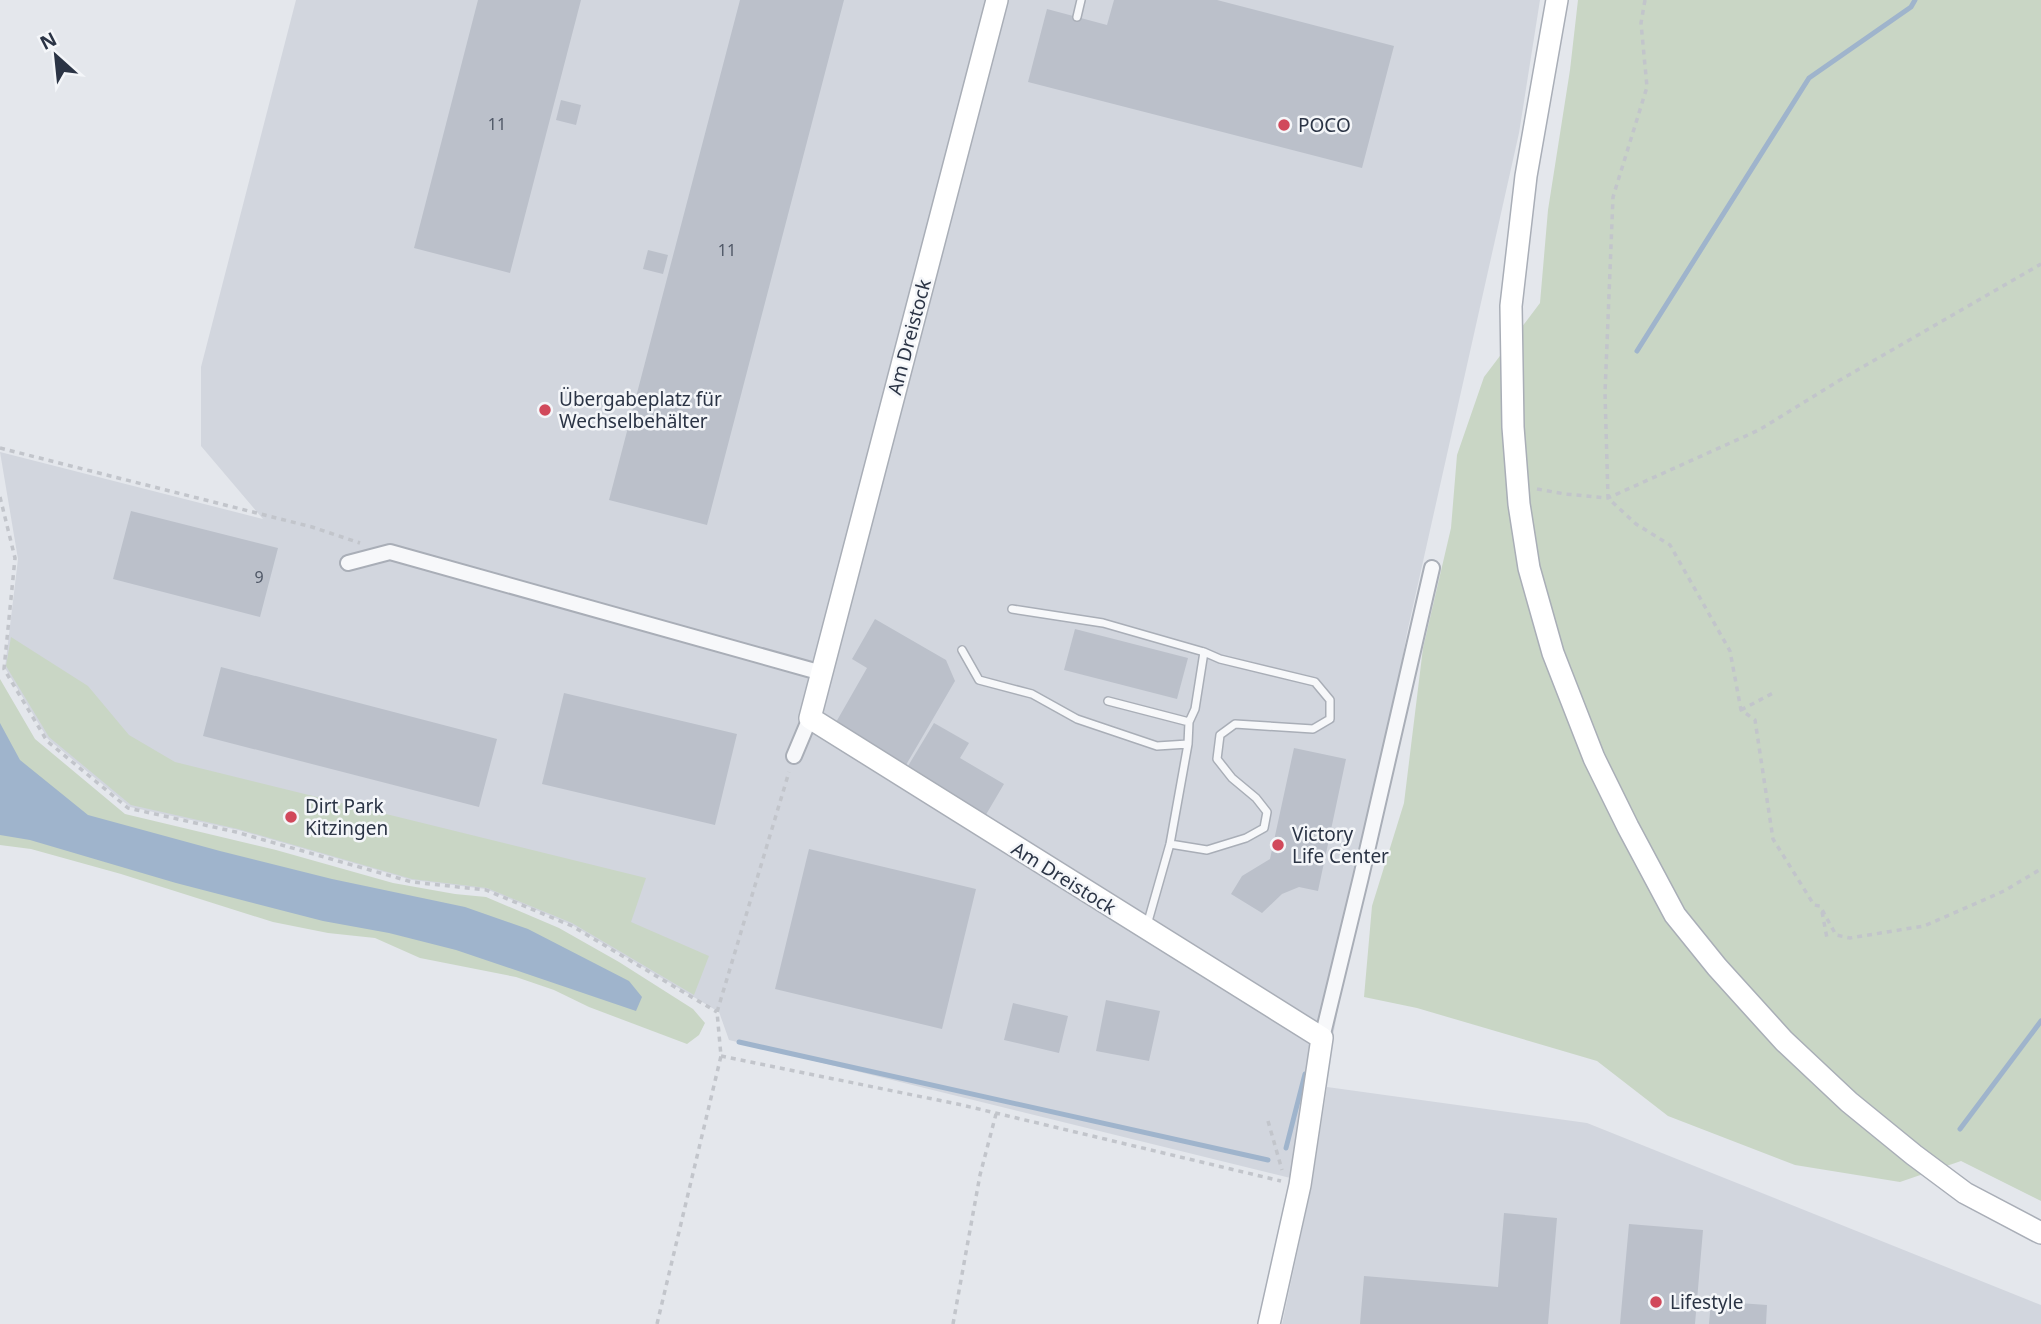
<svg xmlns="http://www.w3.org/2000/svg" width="2041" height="1324" viewBox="0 0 2041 1324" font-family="'Noto Sans',sans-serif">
<rect width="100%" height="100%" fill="#e4e7ec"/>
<path fill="#d2d6de" d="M296,0H1540L1519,133L1407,633L1331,1047L1311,1183L729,1040L719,1012L572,925L486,889L412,880L238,830L130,807L48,739L5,668L18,559L0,452L263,519L201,446V367Z
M1327,1087L1587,1123L2041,1305V1324H1282L1312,1184Z"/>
<path fill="#c9d6c5" d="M1578,0H2041V1201L1961,1161L1900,1182L1795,1165L1668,1116L1597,1061L1417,1008L1364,997L1372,906L1404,803L1423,648L1451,528L1457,455L1484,377L1540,303L1548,210L1570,70Z
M11,637L88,686L129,735L175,762L646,878L631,922L709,956L694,995L572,923L487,888L412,879L238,829L131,805L49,737L6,666Z
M0,679L35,739L125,814L276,850L393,883L455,894L486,897L559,928L619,962L693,1009L705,1023L699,1035L687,1044L589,1007L554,990L516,977L420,958L375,938L328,933L273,922L121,874L31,849L0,845Z"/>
<path fill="#9fb4cc" d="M0,723L20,760L88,815L220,851L332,879L465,907L528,929L629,981L642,997L636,1011L456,950L389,933L323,921L176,883L30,840L0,835Z"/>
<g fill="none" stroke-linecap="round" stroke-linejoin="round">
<path stroke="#9fb4cc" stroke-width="5" d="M1637,351L1809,78L1911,7L1915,0
M739,1042L1268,1160
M1960,1129L2041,1021
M1286,1148L1305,1074"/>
</g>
<path fill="#bbc0ca" d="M478,0H581L510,273L414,248Z
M740,0H844L707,525L609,500Z
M1114,0H1217L1394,46L1362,168L1028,82L1047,9L1107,25Z
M561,100L581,105L576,125L556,120Z
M648,250L668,255L663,274L643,269Z
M131,511L278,548L260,617L113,579Z
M875,619L946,660L955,681L906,765L835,724L867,668L852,659Z
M1075,629L1188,658L1177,699L1064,670Z
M221,667L497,739L479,807L203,736Z
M564,693L737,734L715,825L542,784Z
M934,723L969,743L960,758L1004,784L984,818L905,771Z
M1294,748L1346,759L1318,891L1299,887L1282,894L1262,913L1231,894L1242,876L1270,859Z
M809,849L976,889L942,1029L775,989Z
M1106,1000L1160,1011L1149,1061L1096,1051Z
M1013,1003L1068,1016L1059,1053L1004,1040Z
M1504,1213L1557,1218L1548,1324H1360L1364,1276L1498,1287Z
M1629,1224L1703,1230L1695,1324H1620Z
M1711,1301L1767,1305L1766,1324H1709Z"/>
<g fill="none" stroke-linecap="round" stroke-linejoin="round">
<defs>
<path id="lane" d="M1077,17L1081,0
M1012,609L1103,623L1204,652L1195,709L1189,722L1188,744L1170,844L1147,925
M962,650L979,680L1032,694L1077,719L1157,746L1188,744
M1108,701L1189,722
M1170,844L1207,850L1246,838L1264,828L1267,812L1256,798L1232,778L1217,759L1220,735L1235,724L1313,729L1330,719V700L1315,682L1220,659L1204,652"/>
<path id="street" d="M348,563L390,552L822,673
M794,756L810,718
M1322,1038L1361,877L1432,568"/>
<path id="secondary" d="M997,0L810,718L1322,1038L1300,1185L1269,1324
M1557,0L1526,176L1511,306L1513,427L1519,504L1529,568L1553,653L1594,758L1628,827L1675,915L1717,967L1784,1041L1849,1102L1914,1155L1965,1193L2041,1233"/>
</defs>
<use href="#lane" stroke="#a9aeb7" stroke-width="10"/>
<use href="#street" stroke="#a9aeb7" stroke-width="18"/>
<use href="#secondary" stroke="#a9aeb7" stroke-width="24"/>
<path stroke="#c2c5cb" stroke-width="3.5" stroke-dasharray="5 5" stroke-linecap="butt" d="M1645,0L1641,23L1647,87L1613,197L1605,393L1608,498L1636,524L1670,545L1730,651L1741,710L1755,720L1773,839L1814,905L1820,906L1836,935L1850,938L1924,926L2004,891L2041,869
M0,448L312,527L360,543
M1537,489L1565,494L1608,498L1759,430L1840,380L2041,264
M0,497L15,558L4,669L47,741L128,808L236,832L412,882L486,890L572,926L717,1012
M1741,710L1773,693
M1822,912L1827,938
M721,1056L962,1105L1281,1181
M1268,1121L1282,1170
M657,1324L721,1056L717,1012L789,772
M953,1324L980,1175L996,1114"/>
<use href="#lane" stroke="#f7f8fa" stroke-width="7"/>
<use href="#street" stroke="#f7f8fa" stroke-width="14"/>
<use href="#secondary" stroke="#fff" stroke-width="21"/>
</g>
<g fill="#d1495b" stroke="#f4f6f9" stroke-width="2.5">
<circle cx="1284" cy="125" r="7"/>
<circle cx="545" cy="410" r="7"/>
<circle cx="291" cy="817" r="7"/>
<circle cx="1278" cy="845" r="7"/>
<circle cx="1656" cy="1302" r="7"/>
</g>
<g text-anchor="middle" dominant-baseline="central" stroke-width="5" stroke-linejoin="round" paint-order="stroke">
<g font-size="16" fill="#4f5766">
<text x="497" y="124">11</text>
<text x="727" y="250">11</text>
<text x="259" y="577">9</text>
</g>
<g font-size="19" fill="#2b3445" stroke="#f4f6f9" text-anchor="start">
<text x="1298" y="125">POCO</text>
<text x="559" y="399">Übergabeplatz für<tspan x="559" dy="22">Wechselbehälter</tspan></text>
<text x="305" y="806">Dirt Park<tspan x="305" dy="22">Kitzingen</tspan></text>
<text x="1292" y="834">Victory<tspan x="1292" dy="22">Life Center</tspan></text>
<text x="1670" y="1302">Lifestyle</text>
</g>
<g font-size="19" fill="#2b3445" stroke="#f4f6f9">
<text transform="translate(909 337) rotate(-75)">Am Dreistock</text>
<text transform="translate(1064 878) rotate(32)">Am Dreistock</text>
</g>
</g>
<g transform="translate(56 56) rotate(333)" stroke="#f4f6f9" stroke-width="5" paint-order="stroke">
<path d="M0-5L12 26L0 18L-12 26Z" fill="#2b3445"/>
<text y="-10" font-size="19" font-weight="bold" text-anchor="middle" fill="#2b3445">N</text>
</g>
</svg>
